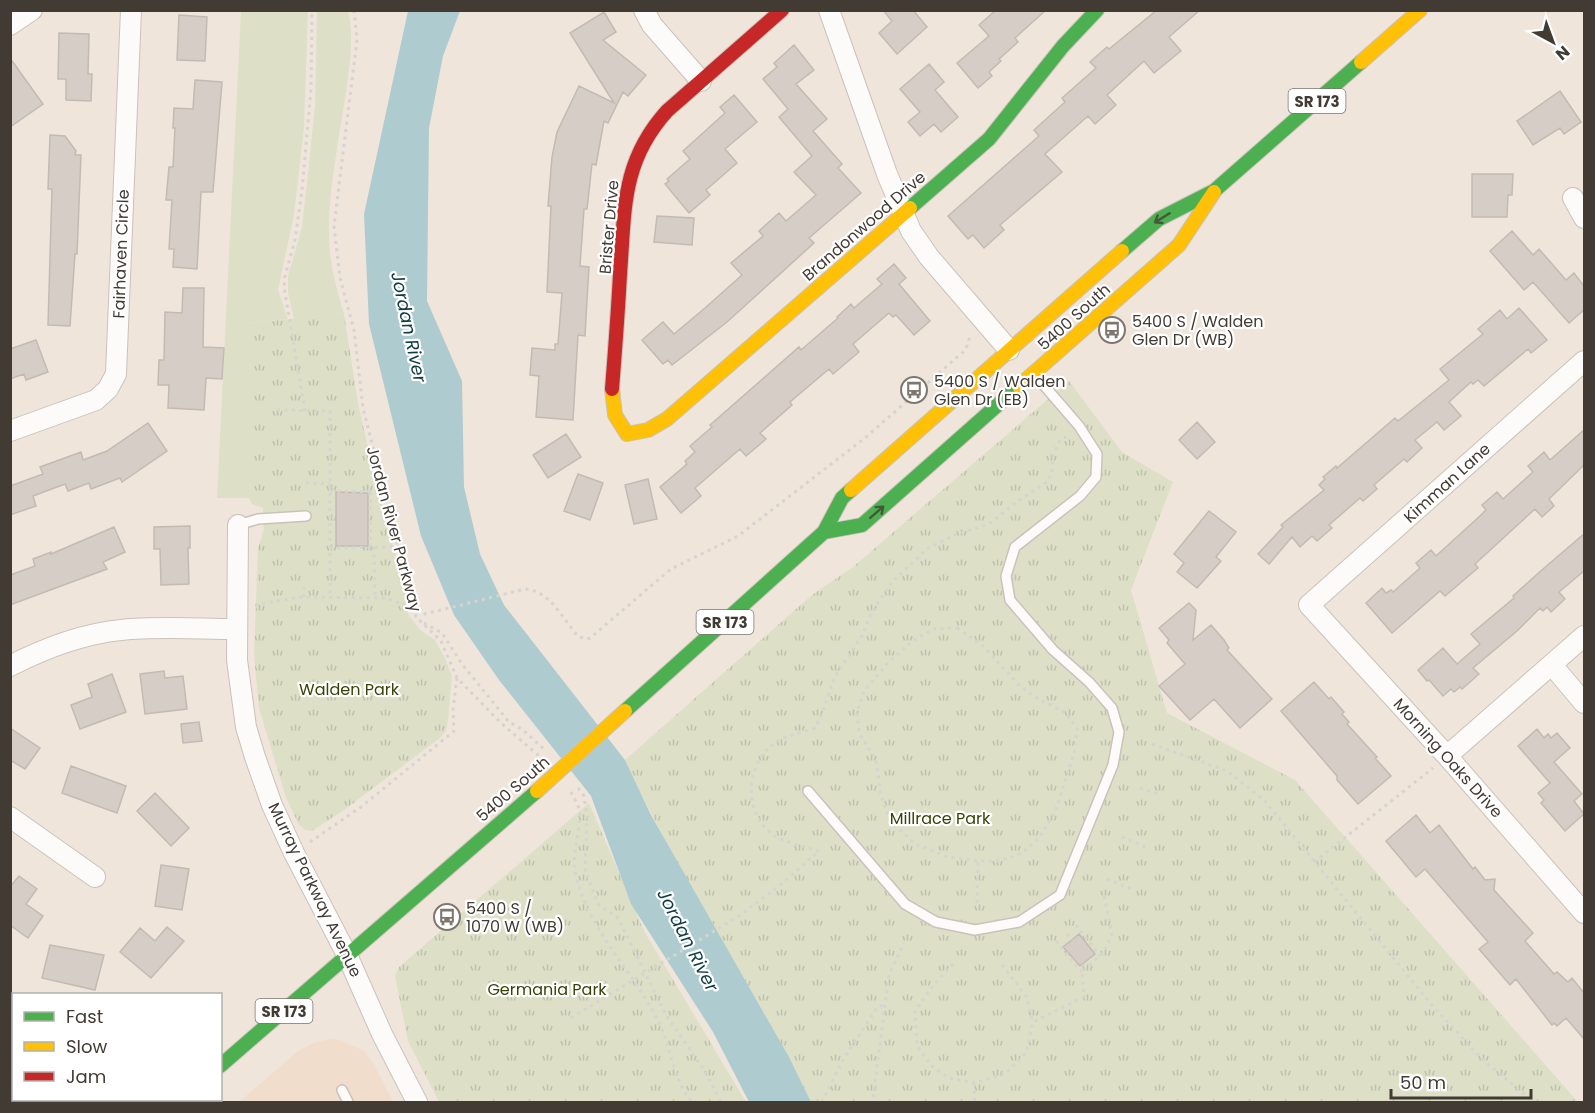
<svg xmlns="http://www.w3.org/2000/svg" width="1595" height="1113" viewBox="0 0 1595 1113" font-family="Poppins,sans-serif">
<defs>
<pattern id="park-tufts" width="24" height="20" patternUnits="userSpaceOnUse" patternTransform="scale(1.5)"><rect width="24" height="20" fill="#dde0c7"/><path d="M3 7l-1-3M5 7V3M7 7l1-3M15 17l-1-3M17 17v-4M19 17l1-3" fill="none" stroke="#bfc1ac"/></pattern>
</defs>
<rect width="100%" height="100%" fill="#efe5db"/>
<path fill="#f0ddcc" d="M330,1039L340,1040L364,1051L373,1063L393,1102H239L298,1051L314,1043Z"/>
<path fill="#dde0c7" d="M241,11H308L304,127L294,215L278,290L288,319L249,323V498H217Z
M317,11H348C358,47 341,116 336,156C331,187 327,220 330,252C332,273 338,294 344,314L294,319L288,293V276L302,227L308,174L315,105Z"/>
<path fill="url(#park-tufts)" d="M344,314L358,403L377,488L404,585L408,614L420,630L435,640L445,658L452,676L448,720L446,731L440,738L344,810L312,831L305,830L299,825L286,798L259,708L254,655L258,548L264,529L263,508L252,504L249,498V323Z
M1069,381L1122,452L1173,482L1131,590L1167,713L1295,780L1578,1102H811C754,985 679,878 625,760L812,595L853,567Z
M589,803L644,931L746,1102H439L408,1041L395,976L399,967Z"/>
<path fill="#aeccd0" d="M408,11H460L443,56L429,128L427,301L462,381L464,487L480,554L504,605L625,760L651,815L789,1057L811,1102H749L713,1032L631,904L591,796L499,680L454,615L421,536L369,324L364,214Z"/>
<path fill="#d6cdc6" stroke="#c3bbb3" stroke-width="1.5" d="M883,10H913L927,27L897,54L879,33L892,21Z
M996,10H1046L1015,38L1018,42L999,59L1001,61L989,72L992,76L978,88L957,63L989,36L979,25Z
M1157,10H1200L1169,37L1181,51L1154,73L1144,61L1107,95L1116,105L1095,124L1088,116L1045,154L1062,172L1000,225L1004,230L984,248L973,235L968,239L948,216L1039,136L1034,130L1065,102L1062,98L1096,68L1090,62L1107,47L1109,49Z
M604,12L616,32L603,40L646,75L628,96L623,92L608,123L604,121L596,165L592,164L587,209H584L580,266L589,267L587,300L585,336L578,335L573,420L536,417L539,376L530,375L532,348L555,350V344H558L562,293L547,292L551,206H548L552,157L557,132L579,86L614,103L570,33Z
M179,15L207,17L205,61L177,60Z
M59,33L89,34L88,74H92L91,101L66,100V79H58Z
M794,45L814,70L796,84L827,119L813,131L842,164L838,168L861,193L809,238L814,243L727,322L672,365L668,360L663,364L642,340L663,322L674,334L705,308L742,275L731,263L763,236L759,231L779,213L786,221L816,195L794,172L812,156L779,117L788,109L763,79L777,67L774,63Z
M10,58L43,104L10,127Z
M929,64L944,82L935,90L958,117L941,132L934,124L920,136L908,122L920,112L900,89Z
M195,80L222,82L213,192H201L197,269L173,267L174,249H169L172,200H166L169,167H173L175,128H173L174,108L193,109Z
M1560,91L1581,122L1564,134L1560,128L1533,145L1517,121Z
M734,95L757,122L725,149L737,163L706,190L710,195L689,213L665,184L669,181L667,179L690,159L683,151L725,113L720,107Z
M50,135L65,136L76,151L75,155H81L77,254H75L70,326L48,325L52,189H48Z
M1472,174H1513L1512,195H1508L1507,217H1472Z
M657,216L694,218L692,245L654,242Z
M1512,231L1533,255L1539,249L1566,280L1574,273L1584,286V310L1569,323L1533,282L1524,290L1490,251Z
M894,264L906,278L899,284L930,321L914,335L896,315L893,317L889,313L853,344L859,352L833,374L829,369L790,402L792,405L760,433L766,439L746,456L740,449L695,488L701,496L681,513L660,487L687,464L685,461L695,452L690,446L712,427L710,425L799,347L801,350L838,318L837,317L851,304L854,308L882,284L877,279Z
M183,288H204L203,347L224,348L222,379L206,378L204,410L168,408L169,385H158L159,360H164L165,312L182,313Z
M1519,308L1547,340L1531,353L1528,349L1484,386L1478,380L1473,384L1471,382L1449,402L1461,416L1444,430L1437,422L1415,440L1422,448L1407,462L1404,459L1374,485L1377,489L1363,501L1360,498L1329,525L1332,528L1317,541L1312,536L1300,547L1292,537L1269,564L1258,554L1283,527L1281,525L1324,490L1319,485L1325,479L1323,477L1336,466L1337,468L1395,418L1398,421L1449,380L1440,369L1483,334L1478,329L1500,310L1507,319Z
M36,340L48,372L26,380L24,374L10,379V349Z
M1197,422L1215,442L1197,459L1179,440Z
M148,423L167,451L122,482L120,478L91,489L89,483L68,491L65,484L33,496L36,506L10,515V486L43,474L40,467L81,452L83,460L107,451Z
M1584,430V465L1549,499L1554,506L1542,517L1535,509L1475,564L1478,568L1445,596L1440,591L1392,633L1366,603L1382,588L1386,593L1391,590L1393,592L1420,568L1416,563L1431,550L1436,556L1481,515L1486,510L1482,505L1497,492L1503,499L1533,472L1528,466L1544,452L1550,460Z
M566,434L581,457L548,478L533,455Z
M578,474L603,483L590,520L564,511Z
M648,479L657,519L634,524L625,485Z
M336,492L368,493V546H336Z
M1209,511L1236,532L1216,557L1221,561L1197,588L1177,572L1184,563L1174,554Z
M190,526V548H188L189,584L161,585L160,549H154V527Z
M114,527L125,552L103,562L107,569L10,605V575L35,566L33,559L51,552V554Z
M1584,534V571L1559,592L1565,599L1551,612L1547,607L1543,611L1540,608L1517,631L1473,668L1479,674L1462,689L1460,687L1454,692L1451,689L1443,696L1429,680L1427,681L1418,670L1443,648L1457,664L1480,644L1471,634L1514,598L1513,596L1543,569Z
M1189,603L1196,610L1193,640L1211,625L1224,640L1229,648L1227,650L1272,699L1240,728L1214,699L1190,720L1159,686L1185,664L1167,643L1169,640L1159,628Z
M164,671L165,678L183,676L187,709L145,714L140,674Z
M112,674L126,712L80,729L71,705L92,697L88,684Z
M1314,682L1329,699L1331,697L1344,712L1342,714L1349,722L1347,724L1377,757L1375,758L1391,776L1358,804L1337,780V776L1281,711Z
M199,722L202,741L183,743L181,724Z
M10,728L40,748L25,769L10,760Z
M1537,729L1544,738L1548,734L1551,738L1557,733L1570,748L1554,762L1582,794L1574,801L1584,814L1565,831L1541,803L1544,800L1538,793L1550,783L1518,746Z
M71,766L126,786L117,813L62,793Z
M155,793L189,828L171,846L137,811Z
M1416,815L1430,833L1439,825L1473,869L1475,867L1485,880L1495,879L1494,890L1533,933L1525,941L1554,974L1557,972L1568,982L1572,978L1584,993V1039L1566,1018L1557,1026L1554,1023L1552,1025L1516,979L1510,985L1479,949L1488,942L1425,869L1416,877L1386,841Z
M161,865L189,869L182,910L155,906Z
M19,876L37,889L26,904L43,916L28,938L10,925V887Z
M167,927L184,941L151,978L120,952L140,928L155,941Z
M1079,934L1095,954L1080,966L1063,947Z
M50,945L104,955L95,990L42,978Z"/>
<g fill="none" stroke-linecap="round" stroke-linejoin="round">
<defs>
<path id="lane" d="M238,525L258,519L306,516
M808,791L905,904L936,922L975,930L1019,922L1060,895L1113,765L1119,732L1112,708L1089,682L1053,650L1010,600L1006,576L1015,547L1080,496L1096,477L1097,454L1079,426L1035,375
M342,1090L348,1102"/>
<path id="street" d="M644,10L652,25L701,81
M829,10L887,174L911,231L929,257L1009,350
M10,25L32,10
M1573,198L1584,218
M1584,361L1309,605L1447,756L1584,913
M10,431L96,400L108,389L116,374L131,10
M238,525L237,660L246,727L255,757L272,805L294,853L347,955L382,1034L417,1102
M1552,665L1584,703
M10,666C45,648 81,634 121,630C156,626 200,629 237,629
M1447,756L1584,636
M10,817L95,877"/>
<path id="fast" d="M910,208L989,139L1063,46L1097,10
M1122,251L1159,219L1214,191L1361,62
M824,532L862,525L1019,386
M625,711L824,532L842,498L851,490
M220,1066L537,791"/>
<path id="slow" d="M1361,62L1420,10
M1019,386L1179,245L1214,192
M612,389L615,415L627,434L648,430L667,419L910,208
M851,490L1122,251"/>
<path id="jam" d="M612,389C615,351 618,313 620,274C625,210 621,162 667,111L782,10
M179,1102L182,1100"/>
</defs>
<use href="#lane" stroke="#cac2ba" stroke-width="12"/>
<use href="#street" stroke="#cac2ba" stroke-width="22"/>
<use href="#fast" stroke="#cac2ba" stroke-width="16"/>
<use href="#slow" stroke="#cac2ba" stroke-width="16"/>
<use href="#jam" stroke="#cac2ba" stroke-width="16"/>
<path stroke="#d6d3d0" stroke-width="3" stroke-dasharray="3 4.5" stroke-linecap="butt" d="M354,10L357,40L334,226L340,278L354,330L363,408L416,617L441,641L457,678L501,723L539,756
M277,410L330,411V597
M305,411L284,287L285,276L295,240L302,190L311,89L312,10
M306,483L330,484
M330,491L384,492
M370,492V547
M374,547L375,598
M330,548L398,547
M304,597V587
M255,605L300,597L387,598L425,614L525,589C550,590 563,620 578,636L586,639L590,638L671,569L738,536L865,438L963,352L967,346L969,339L972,338
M424,623L442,633L462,664L509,722L523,730L546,751
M957,628L982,645L1019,685L1035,697L1066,713L1077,729L1074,754L1055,812L1039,838L1022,853L1000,861H978L948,857L915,844L890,820L881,796L876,760L859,733L857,713L864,691L887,664L911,642L933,629Z
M1152,744L1227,771L1264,800L1431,1004L1482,1059L1534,1102
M578,788L584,796L587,817L585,870L598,904L618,918L666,1015L706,1073L721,1102
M1140,788L1160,795
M571,792C574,798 579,806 580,813C580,832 572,854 575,872C588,932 636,973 661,1027C670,1048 676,1088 693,1102
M1122,837L1150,849
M310,842L361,807L454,731L453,709L457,678
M819,851C805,847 787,843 775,836C745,817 744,771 769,748C782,735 799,734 815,728L822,714L835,676L862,636L871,613L892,582L927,549L954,535L989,524L1018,501L1047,482L1052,473L1053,455L1059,442L1069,434
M1314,862L1433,768
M1107,879L1134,890
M977,903L978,861
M1076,925L1100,956
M1067,934L1072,940
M1056,941L1082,972
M953,964L932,987L915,1011L917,1046L932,1066L949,1078L974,1083L1005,1074L1026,1053L1033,1022L1084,997L1082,972L1104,952L1112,934L1103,891
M1002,965L1026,996L1033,1022
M571,1018L739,916L779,886L818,852
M974,1083L975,1102
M873,1097L889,975L904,943
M822,1102L844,1058L877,1008L885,1004"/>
<use href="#lane" stroke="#fdfbfa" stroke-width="9"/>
<use href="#street" stroke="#fdfbfa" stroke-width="20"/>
<use href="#fast" stroke="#4caf50" stroke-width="14"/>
<use href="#slow" stroke="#ffc107" stroke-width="14"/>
<use href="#jam" stroke="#c62828" stroke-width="14"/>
<defs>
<path id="slow-bridge" d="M537,791L625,711"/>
</defs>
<use href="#slow-bridge" stroke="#cac2ba" stroke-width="16" stroke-linecap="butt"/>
<use href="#slow-bridge" stroke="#ffc107" stroke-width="14"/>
</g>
<defs><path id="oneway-shaft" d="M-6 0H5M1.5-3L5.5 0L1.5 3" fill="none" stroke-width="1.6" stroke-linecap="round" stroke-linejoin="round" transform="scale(1.5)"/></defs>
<g stroke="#44583b">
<use href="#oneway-shaft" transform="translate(1162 218) rotate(148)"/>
<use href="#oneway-shaft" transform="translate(877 512) rotate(-41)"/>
</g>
<defs>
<symbol id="bus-ring" viewBox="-11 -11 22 22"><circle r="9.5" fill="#fff" stroke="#7f766e" stroke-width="1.5"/><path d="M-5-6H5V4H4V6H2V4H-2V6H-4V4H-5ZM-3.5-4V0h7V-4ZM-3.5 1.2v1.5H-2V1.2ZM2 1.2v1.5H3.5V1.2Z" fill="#7f766e"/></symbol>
</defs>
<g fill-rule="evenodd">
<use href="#bus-ring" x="1097" y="315" width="30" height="30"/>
<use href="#bus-ring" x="899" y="375" width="30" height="30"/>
<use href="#bus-ring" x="432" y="902" width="30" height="30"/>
</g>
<g text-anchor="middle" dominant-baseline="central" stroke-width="4.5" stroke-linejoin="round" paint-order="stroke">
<g fill="#fff" stroke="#7b7671" stroke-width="1.5">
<rect x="1288.5" y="89" width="57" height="24" rx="4.5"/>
<rect x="696.5" y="610" width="57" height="24" rx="4.5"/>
<rect x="255.5" y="999" width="57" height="24" rx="4.5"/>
</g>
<g font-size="15" font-weight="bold" fill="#423b34">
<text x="1317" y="101">SR 173</text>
<text x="725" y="622">SR 173</text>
<text x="284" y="1011">SR 173</text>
</g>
<g font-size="16" fill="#423b34" stroke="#fff">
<text transform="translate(864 226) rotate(-41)">Brandonwood Drive</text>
<text transform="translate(609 227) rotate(-85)">Brister Drive</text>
<text transform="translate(121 254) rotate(-88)">Fairhaven Circle</text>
<text transform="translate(1074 317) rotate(-42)">5400 South</text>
<text transform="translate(1447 483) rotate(-42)">Kimman Lane</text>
<text transform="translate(394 529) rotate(75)">Jordan River Parkway</text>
<text transform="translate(1448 758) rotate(48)">Morning Oaks Drive</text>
<text transform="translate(513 789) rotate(-41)">5400 South</text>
<text transform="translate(315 890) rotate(64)">Murray Parkway Avenue</text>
</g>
<g font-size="16" fill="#423b34" stroke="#fff" text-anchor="start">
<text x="1132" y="321">5400 S / Walden<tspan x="1132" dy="18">Glen Dr (WB)</tspan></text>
<text x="934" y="381">5400 S / Walden<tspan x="934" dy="18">Glen Dr (EB)</tspan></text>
<text x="466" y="908">5400 S /<tspan x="466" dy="18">1070 W (WB)</tspan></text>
</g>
<g font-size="16" fill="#374305" stroke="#fff">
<text x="349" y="689">Walden Park</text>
<text x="940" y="818">Millrace Park</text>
<text x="547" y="989">Germania Park</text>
</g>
<g font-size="18" font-style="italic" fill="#0f3c45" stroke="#fff">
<text transform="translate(409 327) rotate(78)">Jordan River</text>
<text transform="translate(688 940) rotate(63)">Jordan River</text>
</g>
</g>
<rect width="1595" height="1113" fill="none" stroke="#423b34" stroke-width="24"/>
<rect x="12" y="993" width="210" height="108" fill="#ffffff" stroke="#b3b1ae" stroke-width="1.5"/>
<rect x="24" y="1012" width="30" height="9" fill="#4caf50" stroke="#b3b1ae" stroke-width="1.5"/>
<text x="66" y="1023" font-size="18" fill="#423b34">Fast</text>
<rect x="24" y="1042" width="30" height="9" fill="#ffc107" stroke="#b3b1ae" stroke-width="1.5"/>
<text x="66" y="1053" font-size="18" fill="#423b34">Slow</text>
<rect x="24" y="1072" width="30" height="9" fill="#c62828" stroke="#b3b1ae" stroke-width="1.5"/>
<text x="66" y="1083" font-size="18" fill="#423b34">Jam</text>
<g transform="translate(1553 42) rotate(139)" stroke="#ffffff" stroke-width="4.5" paint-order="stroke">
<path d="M0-4.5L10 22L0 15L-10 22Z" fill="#423b34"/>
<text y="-9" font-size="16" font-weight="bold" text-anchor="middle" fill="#423b34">N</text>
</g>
<path d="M1391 1089v9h140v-9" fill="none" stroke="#423b34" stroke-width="3"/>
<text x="1400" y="1089" font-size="18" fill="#423b34" stroke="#ffffff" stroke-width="4.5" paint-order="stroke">50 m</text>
</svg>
